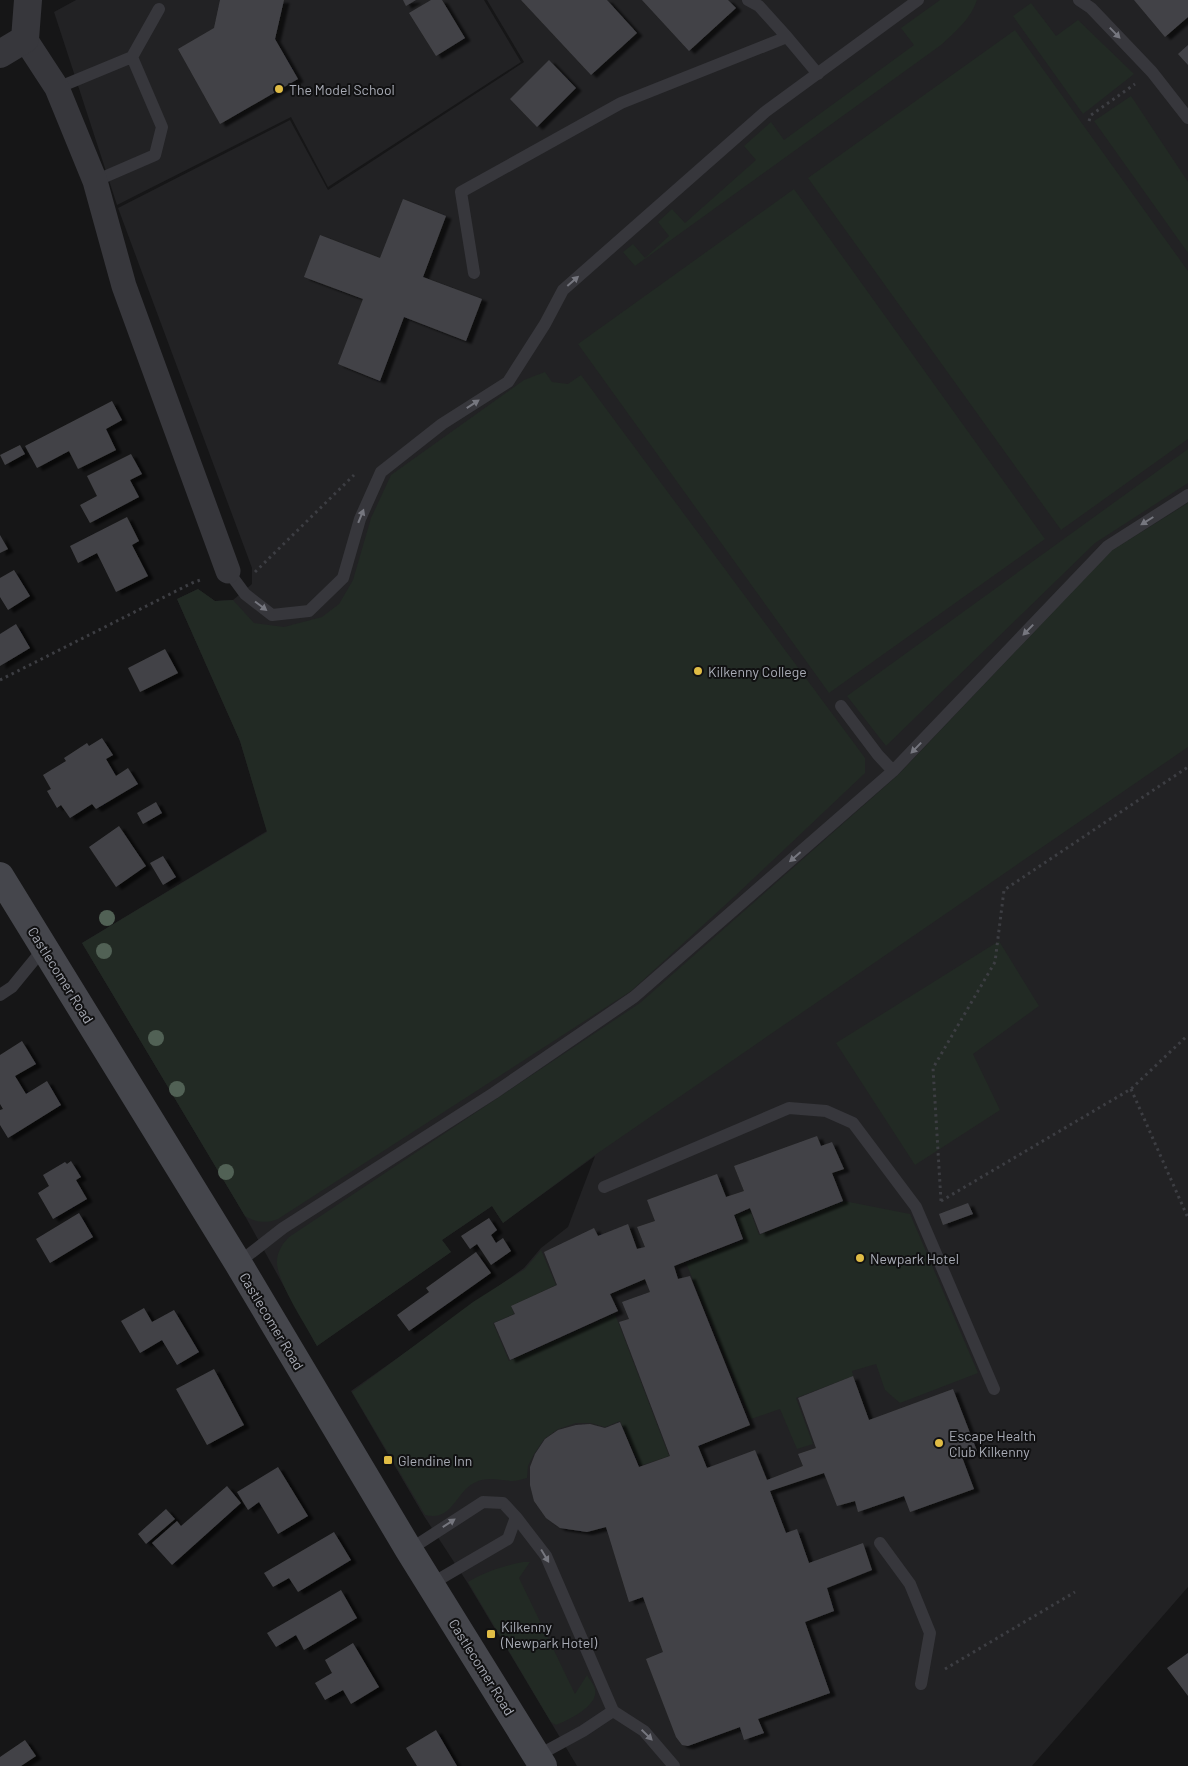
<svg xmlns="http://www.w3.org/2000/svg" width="1188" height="1766" viewBox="0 0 1188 1766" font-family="Barlow,sans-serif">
<defs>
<filter id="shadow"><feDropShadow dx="5.5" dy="3" stdDeviation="1" flood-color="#0009"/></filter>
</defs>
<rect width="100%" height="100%" fill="#161617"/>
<path fill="#222224" d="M76,0H484L521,62L328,187L291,117L117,205L54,12Z
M487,0H1188V1587L1032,1766H577L467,1582L424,1516L351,1391L524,1268L541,1248L568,1227L595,1156L503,1223L492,1206L442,1240L451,1252L317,1346L245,1216L82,943L267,831L240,741L177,599L198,589L215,601L233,600L252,584V568L118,208L290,120L328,190L524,62Z"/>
<path fill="#222a24" d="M940,0H977C971,19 955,32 941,45L635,266L623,252L633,244L645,258L669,236L658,222L672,209L685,223L756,160L744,146L771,122L784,140L914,45L901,28Z
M1031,3L1056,36L1078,20L1134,74L1083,114L1013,16Z
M1015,30L1188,271V439L1061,530L808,178Z
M1131,96L1188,182V253L1094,121Z
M794,189L1045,539L829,693L578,344Z
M545,372L552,382L568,384L581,375L865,758V773L735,896L631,991L278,1219C266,1224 255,1222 245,1216L82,943L267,832L240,741L177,599L198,589L215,601L233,600L254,623L284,627L322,617L339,604L353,580L371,518L391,475L524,380Z
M1188,449V483L1095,543L886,746L847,696Z
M1188,503V747L595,1155L503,1223L492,1206L442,1240L451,1252L317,1346C307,1327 276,1281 277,1261C277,1252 283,1243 289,1237L640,1003L898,775L1111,551Z
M999,941L1039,1006L973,1054L1000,1110L915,1165L836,1043Z
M844,1201L910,1214L978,1373L900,1403L885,1390L876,1364L852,1371L853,1376L796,1398L813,1444L797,1449L780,1409L751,1419L686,1263L744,1240L735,1215L750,1210L759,1235Z
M541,1250L556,1285L511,1306L514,1314L493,1323L509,1361L615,1314L669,1456L640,1466L620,1421L605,1427L591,1423H576L558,1429L544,1439L534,1454L528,1466L527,1478C522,1479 517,1481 512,1481C498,1480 487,1476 474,1483C455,1493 452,1522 425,1515L352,1392L473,1302L525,1269Z
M523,1562H530L519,1578L575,1694L587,1675C589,1679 594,1684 595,1689C599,1706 569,1720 556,1725L551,1722L468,1582C486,1571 503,1566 523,1562Z"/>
<path fill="#434347" filter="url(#shadow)" d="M220,0H284L275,39L298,79L220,124L178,49L214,28Z
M403,0H416L406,6Z
M431,0H442L465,38L436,56L409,13Z
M521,0H607L637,33L591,75Z
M642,0H728L736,8L689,51Z
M1134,0H1188V17L1165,37Z
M1188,45V65L1178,54Z
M549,60L576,88L537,127L510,99Z
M403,199L446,216L423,277L482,299L466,341L404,317L380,381L338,364L363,299L304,277L320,235L380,258Z
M112,401L122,420L106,429L116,450L78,469L69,451L37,468L25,446Z
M20,445L25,454L5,465L0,455Z
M131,454L142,474L130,480L139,497L90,523L80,505L97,496L87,476Z
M127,517L139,541L132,545L148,576L116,592L97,553L78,563L70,546Z
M0,535L8,549L0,553Z
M14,570L30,596L8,610L0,597V578Z
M16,624L30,648L0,666V634Z
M165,649L178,673L140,692L128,668Z
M102,738L113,755L106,759L116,776L128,768L138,784L96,809L92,804L70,818L61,805L57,808L47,791L51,789L43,775L66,761L64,758L87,743L89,746Z
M156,802L162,813L143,824L137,813Z
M119,826L146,866L116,887L89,847Z
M163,856L176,877L163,885L150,863Z
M22,1041L36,1064L15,1076L26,1094L47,1081L61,1105L8,1138L0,1125V1110L3,1109L0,1104V1055Z
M817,1136L821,1146L832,1142L844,1169L832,1173L843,1201L760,1234L750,1208L734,1215L743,1239L674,1266L678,1279L690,1276L750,1425L698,1446L707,1468L755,1450L767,1480L803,1466L798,1454L816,1448L798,1398L853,1376L869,1420L953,1389L977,1451L962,1457L974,1489L910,1512L904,1496L858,1512L855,1501L837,1506L824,1473L770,1491L786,1533L797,1529L809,1563L863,1543L872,1570L827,1588L834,1611L805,1622L830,1693L758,1719L764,1733L744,1740L740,1727L688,1746L682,1745L676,1737L646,1659L663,1652L643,1597L629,1602L606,1527L587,1532L560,1528L546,1518L534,1501L530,1485V1467L535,1454L545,1439L558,1430L576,1425L590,1424L605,1428L620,1422L639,1467L670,1456L619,1322L629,1319L622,1302L650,1292L645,1279L610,1294L618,1311L510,1360L494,1323L515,1314L511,1306L557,1285L544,1252L594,1228L598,1236L628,1224L637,1249L645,1247L637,1227L655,1221L647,1200L717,1174L726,1197L744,1191L734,1166Z
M71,1161L81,1177L76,1180L87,1199L53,1219L38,1193L49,1186L43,1175L65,1162L67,1164Z
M968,1203L973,1214L943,1225L939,1214Z
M79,1213L93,1237L50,1263L36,1239Z
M489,1218L497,1230L491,1235L496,1243L503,1238L511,1251L491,1265L477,1244L470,1249L461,1236Z
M476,1252L491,1273L409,1331L397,1315L429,1292L426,1288Z
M144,1308L152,1322L174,1310L199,1352L177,1365L162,1340L140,1353L121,1321Z
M214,1369L244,1425L207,1445L176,1389Z
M278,1467L308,1516L278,1534L259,1502L248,1510L237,1492Z
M227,1486L241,1503L172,1565L152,1543L177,1521L181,1526Z
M166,1509L175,1519L146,1544L138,1534Z
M334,1532L351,1560L298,1592L289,1578L273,1587L264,1573Z
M341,1590L357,1618L304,1650L296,1635L276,1647L267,1633Z
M353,1643L379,1687L351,1704L343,1690L325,1700L315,1683L332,1673L325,1660Z
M1188,1653V1696L1167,1668Z
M436,1730L457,1766H417L406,1748Z
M25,1740L36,1756L21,1766H0V1757Z"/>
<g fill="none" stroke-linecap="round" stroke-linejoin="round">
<path stroke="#3d3e43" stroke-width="3" stroke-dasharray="2.5 4" stroke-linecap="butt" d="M1089,121L1091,115L1135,84
M255,572L354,475
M0,680L192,583L203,579
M1131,1089L1188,1218
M941,1201L933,1068L995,962L1004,890L1188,767
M941,1201L1131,1089L1188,1035
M945,1669L1075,1592"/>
<path stroke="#37373c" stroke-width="12" d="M748,0L759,6L787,37
M1079,0L1091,8L1152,72L1188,118
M57,88L132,57L159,9
M95,181L155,155L162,127L132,57
M474,273L461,192L621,103L787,37L818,74
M228,571L245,594L272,615L309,611L343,578L360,519L381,472L442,424L508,382L545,324L563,290L765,112L918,0
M841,706L878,755L893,771
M0,995L12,987L44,948
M604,1187L789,1108L826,1111L853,1123L916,1207L994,1389
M238,1263L283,1228L494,1093L634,997L893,771L1108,546L1188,495
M516,1517L546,1556L613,1711L644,1731L674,1766
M880,1543L910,1584L930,1633L921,1684
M409,1550L483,1502L503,1503L516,1517L508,1539L431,1584
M537,1756L583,1731L613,1711"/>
<path stroke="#37373c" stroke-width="25" d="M25,39L57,88L95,181L124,286L228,571"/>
<path stroke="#37373c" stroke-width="28" d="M0,54L25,39L28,0"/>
<path stroke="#45464c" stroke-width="28" d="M0,876L238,1263L409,1550L543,1766"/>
</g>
<g fill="#516155">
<circle cx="107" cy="918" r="8"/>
<circle cx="104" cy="951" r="8"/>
<circle cx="156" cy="1038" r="8"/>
<circle cx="177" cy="1089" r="8"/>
<circle cx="226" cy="1172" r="8"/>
</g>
<defs><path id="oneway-solid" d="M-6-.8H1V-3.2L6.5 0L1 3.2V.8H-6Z" transform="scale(1.25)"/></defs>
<g fill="#76777f">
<use href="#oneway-solid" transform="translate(1115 33) rotate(46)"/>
<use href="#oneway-solid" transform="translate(573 281) rotate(-41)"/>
<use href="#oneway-solid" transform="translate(473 404) rotate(-33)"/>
<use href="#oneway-solid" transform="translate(361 516) rotate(-68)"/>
<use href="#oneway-solid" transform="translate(1147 521) rotate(148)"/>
<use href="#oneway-solid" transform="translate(261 606) rotate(37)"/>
<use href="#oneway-solid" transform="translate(1028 630) rotate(134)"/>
<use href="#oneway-solid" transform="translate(916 748) rotate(134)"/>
<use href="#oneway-solid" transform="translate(795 857) rotate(139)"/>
<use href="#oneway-solid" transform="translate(449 1523) rotate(-33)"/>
<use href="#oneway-solid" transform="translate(545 1556) rotate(59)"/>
<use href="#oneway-solid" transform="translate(647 1735) rotate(44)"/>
</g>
<g fill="#e0bc45" stroke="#111112" stroke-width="2">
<circle cx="279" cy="89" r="5"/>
<circle cx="698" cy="671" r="5"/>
<circle cx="860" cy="1258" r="5"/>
<circle cx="939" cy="1443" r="5"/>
<rect x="383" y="1455" width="10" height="10" rx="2.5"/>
<rect x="486" y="1629" width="10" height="10" rx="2.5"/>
</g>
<g text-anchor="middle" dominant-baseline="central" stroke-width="4" stroke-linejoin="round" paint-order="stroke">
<g font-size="14" fill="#a9acb6" stroke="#111112" text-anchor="start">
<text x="289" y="89">The Model School</text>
<text x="708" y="671">Kilkenny College</text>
<text x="870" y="1258">Newpark Hotel</text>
<text x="949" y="1435">Escape Health<tspan x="949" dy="16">Club Kilkenny</tspan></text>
<text x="398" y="1460">Glendine Inn</text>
<text x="501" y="1626">Kilkenny<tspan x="501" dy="16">(Newpark Hotel)</tspan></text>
</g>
<g font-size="14" fill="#a9acb6" stroke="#111112">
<text transform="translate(61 975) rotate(58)">Castlecomer Road</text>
<text transform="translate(272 1321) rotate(59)">Castlecomer Road</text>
<text transform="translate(482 1667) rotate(58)">Castlecomer Road</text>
</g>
</g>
</svg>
